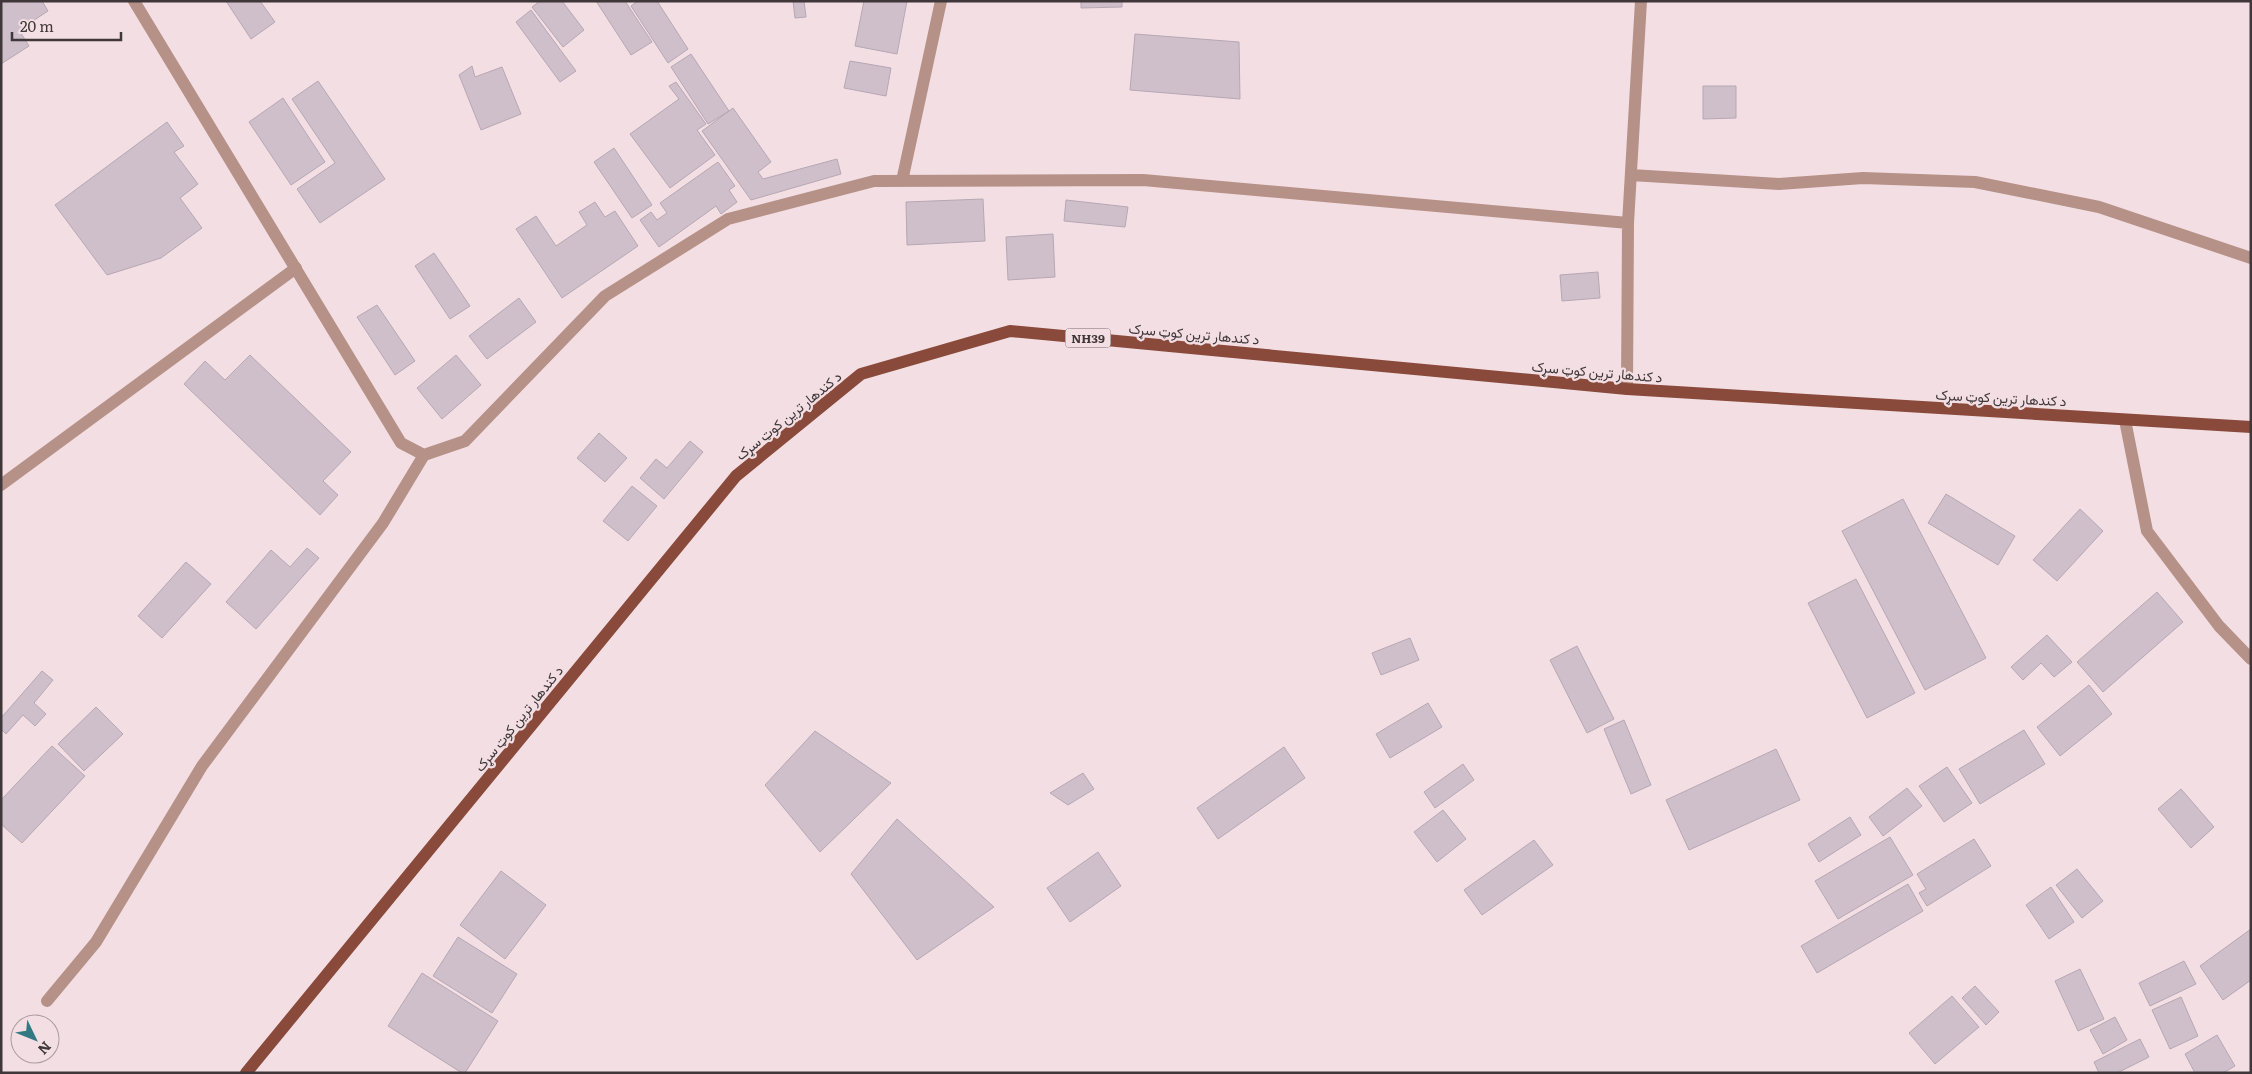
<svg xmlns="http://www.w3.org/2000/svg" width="2252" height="1074" viewBox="0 0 2252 1074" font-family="Literata,Vazirmatn,serif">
<rect width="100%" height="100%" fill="#f3dfe3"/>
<path fill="#cebfcb" stroke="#b6a7b3" d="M1,1H42L48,11L19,30L29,46L1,64Z
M226,1H260L275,22L251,39Z
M540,1H562L584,30L563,47L532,7Z
M596,1H625L652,42L631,55Z
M638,1H657L688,49L668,63L631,6Z
M793,1H804L806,17L795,18Z
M864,1H907L897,54L855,46Z
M1081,1H1122V7L1081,8Z
M531,10L576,71L560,82L516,22Z
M1135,34L1239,42L1240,99L1130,90Z
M691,54L729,111L708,124L671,67Z
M850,61L891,68L886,96L844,88Z
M472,66L475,77L502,67L521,114L481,130L459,75Z
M318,81L385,179L320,223L297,189L335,163L292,99Z
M676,82L706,124L697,130L715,155L670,188L630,134L679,99L669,86Z
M1703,86H1736V118L1703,119Z
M283,98L325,162L291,185L249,122Z
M733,108L771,162L758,172L763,179L837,159L841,174L751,200L702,131Z
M167,122L184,146L174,152L198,184L180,198L202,228L161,258L107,275L55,205Z
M614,148L652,205L632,218L594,162Z
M718,162L735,186L729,190L737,202L721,214L716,206L659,247L640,220L651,212L657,220L667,213L660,203Z
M983,199L985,241L907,245L906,202Z
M1066,200L1128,207L1125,227L1064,221Z
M595,202L605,217L615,211L638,246L562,298L516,229L536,216L556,246L587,225L579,212Z
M1053,234L1055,277L1008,280L1006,237Z
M434,253L470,306L450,319L415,266Z
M1598,272L1600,298L1562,301L1560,275Z
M519,298L536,322L487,359L469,336Z
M377,305L415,361L395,375L357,317Z
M250,355L351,452L323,481L338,495L320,515L184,384L205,361L225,380Z
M456,355L481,385L442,419L417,388Z
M599,433L627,458L605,482L577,458Z
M690,441L703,452L664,499L640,478L656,459L667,468Z
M632,486L657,506L628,541L603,521Z
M1946,494L2015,536L1998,565L1928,523Z
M1903,499L1986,658L1925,690L1842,531Z
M2080,509L2103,531L2057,581L2033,560Z
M307,548L319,558L256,629L226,602L271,550L290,567Z
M186,562L211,584L162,638L138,616Z
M1856,579L1915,693L1867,718L1808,603Z
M2157,592L2183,622L2103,692L2077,662Z
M2047,635L2072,662L2054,677L2041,663L2023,680L2011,667Z
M1410,638L1419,660L1381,675L1372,653Z
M1577,646L1614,719L1587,733L1550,660Z
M42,671L53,680L34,703L46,714L35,726L23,715L6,734L1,729V718Z
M2089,685L2112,714L2060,756L2037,727Z
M1428,703L1442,727L1390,758L1376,734Z
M96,707L123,734L84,771L58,744Z
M1624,720L1651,785L1631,794L1604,729Z
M2024,730L2045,764L1980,804L1959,769Z
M815,731L891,783L820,852L765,785Z
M52,746L85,776L22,843L1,824V800Z
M1284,747L1305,778L1218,839L1197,808Z
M1776,749L1800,800L1689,850L1666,800Z
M1463,764L1474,780L1435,808L1424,792Z
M1947,767L1972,803L1944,822L1919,786Z
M1083,773L1094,789L1068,805L1050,793Z
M1907,788L1922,806L1883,836L1869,817Z
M2181,789L2214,827L2191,848L2158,809Z
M1443,810L1466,839L1437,862L1414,832Z
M1850,817L1861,835L1819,862L1808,844Z
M897,819L994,907L917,960L851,874Z
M1890,837L1913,875L1838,919L1815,881Z
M1974,839L1991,866L1927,906L1919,893L1926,889L1917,874Z
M1534,840L1553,865L1482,915L1464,890Z
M1098,852L1121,886L1070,922L1047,888Z
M2077,869L2103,901L2082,918L2056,885Z
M501,871L546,905L505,959L460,925Z
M1908,884L1923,911L1817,973L1801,946Z
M2051,887L2074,922L2049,939L2026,905Z
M2251,929V980L2223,1000L2200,966Z
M458,937L517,974L492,1013L433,976Z
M2184,961L2196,984L2150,1006L2139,983Z
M2080,969L2104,1019L2078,1031L2055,981Z
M422,973L498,1021L465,1073H462L388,1026Z
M1975,986L1999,1012L1986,1025L1962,998Z
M1952,996L1979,1027L1935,1064L1909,1033Z
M2181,997L2198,1036L2170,1049L2152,1010Z
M2115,1017L2127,1040L2103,1054L2090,1030Z
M2217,1035L2235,1066L2223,1073H2195L2185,1054Z
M2140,1039L2149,1057L2117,1073H2099L2094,1062Z"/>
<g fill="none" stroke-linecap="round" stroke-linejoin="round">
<path stroke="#b69188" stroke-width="12" d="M1,485L296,268
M47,1001L96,942L202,766L383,523L424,455"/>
<path stroke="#b69188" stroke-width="12" d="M134,1L401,443L424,455L465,441L605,296L728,219L874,181L1143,180L1628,223
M1631,175L1779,184L1863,178L1975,182L2099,207L2251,258
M902,181L941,1
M1627,389L1628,223L1641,1
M2125,420L2147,531L2219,626L2251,659"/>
<path stroke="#894a3b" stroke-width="12" d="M246,1073L736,476L861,374L1010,331L1627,389L2251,427"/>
</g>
<g text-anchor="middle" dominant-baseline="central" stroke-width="4.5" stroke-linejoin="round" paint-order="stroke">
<rect fill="#f3dfe3" stroke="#75696c" stroke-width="1" x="1065.5" y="328.5" width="45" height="19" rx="4"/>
<g font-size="12" font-weight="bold" fill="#3f3739">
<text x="1088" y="338">NH39</text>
</g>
<g font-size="14" fill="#3f3739" stroke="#f3dfe3">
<text transform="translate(1194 333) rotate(5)">د کندهار ترين کوټ سړک</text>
<text transform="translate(1597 371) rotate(5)">د کندهار ترين کوټ سړک</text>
<text transform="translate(2001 397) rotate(3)">د کندهار ترين کوټ سړک</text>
<text transform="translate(788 415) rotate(-39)">د کندهار ترين کوټ سړک</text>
<text transform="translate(518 718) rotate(-51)">د کندهار ترين کوټ سړک</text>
</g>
</g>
<rect width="2252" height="1074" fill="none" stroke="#3f3739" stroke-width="5"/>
<g transform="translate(35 1039) rotate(133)"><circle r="24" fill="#f3dfe3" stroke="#ab9c9f"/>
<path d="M0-4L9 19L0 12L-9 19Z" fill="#327984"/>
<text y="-8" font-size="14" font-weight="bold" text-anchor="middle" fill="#3f3739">N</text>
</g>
<path d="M12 32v8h109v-8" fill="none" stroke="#3f3739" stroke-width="2.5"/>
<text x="20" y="32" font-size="15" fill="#3f3739" stroke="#f3dfe3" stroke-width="4" paint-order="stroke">20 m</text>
</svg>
